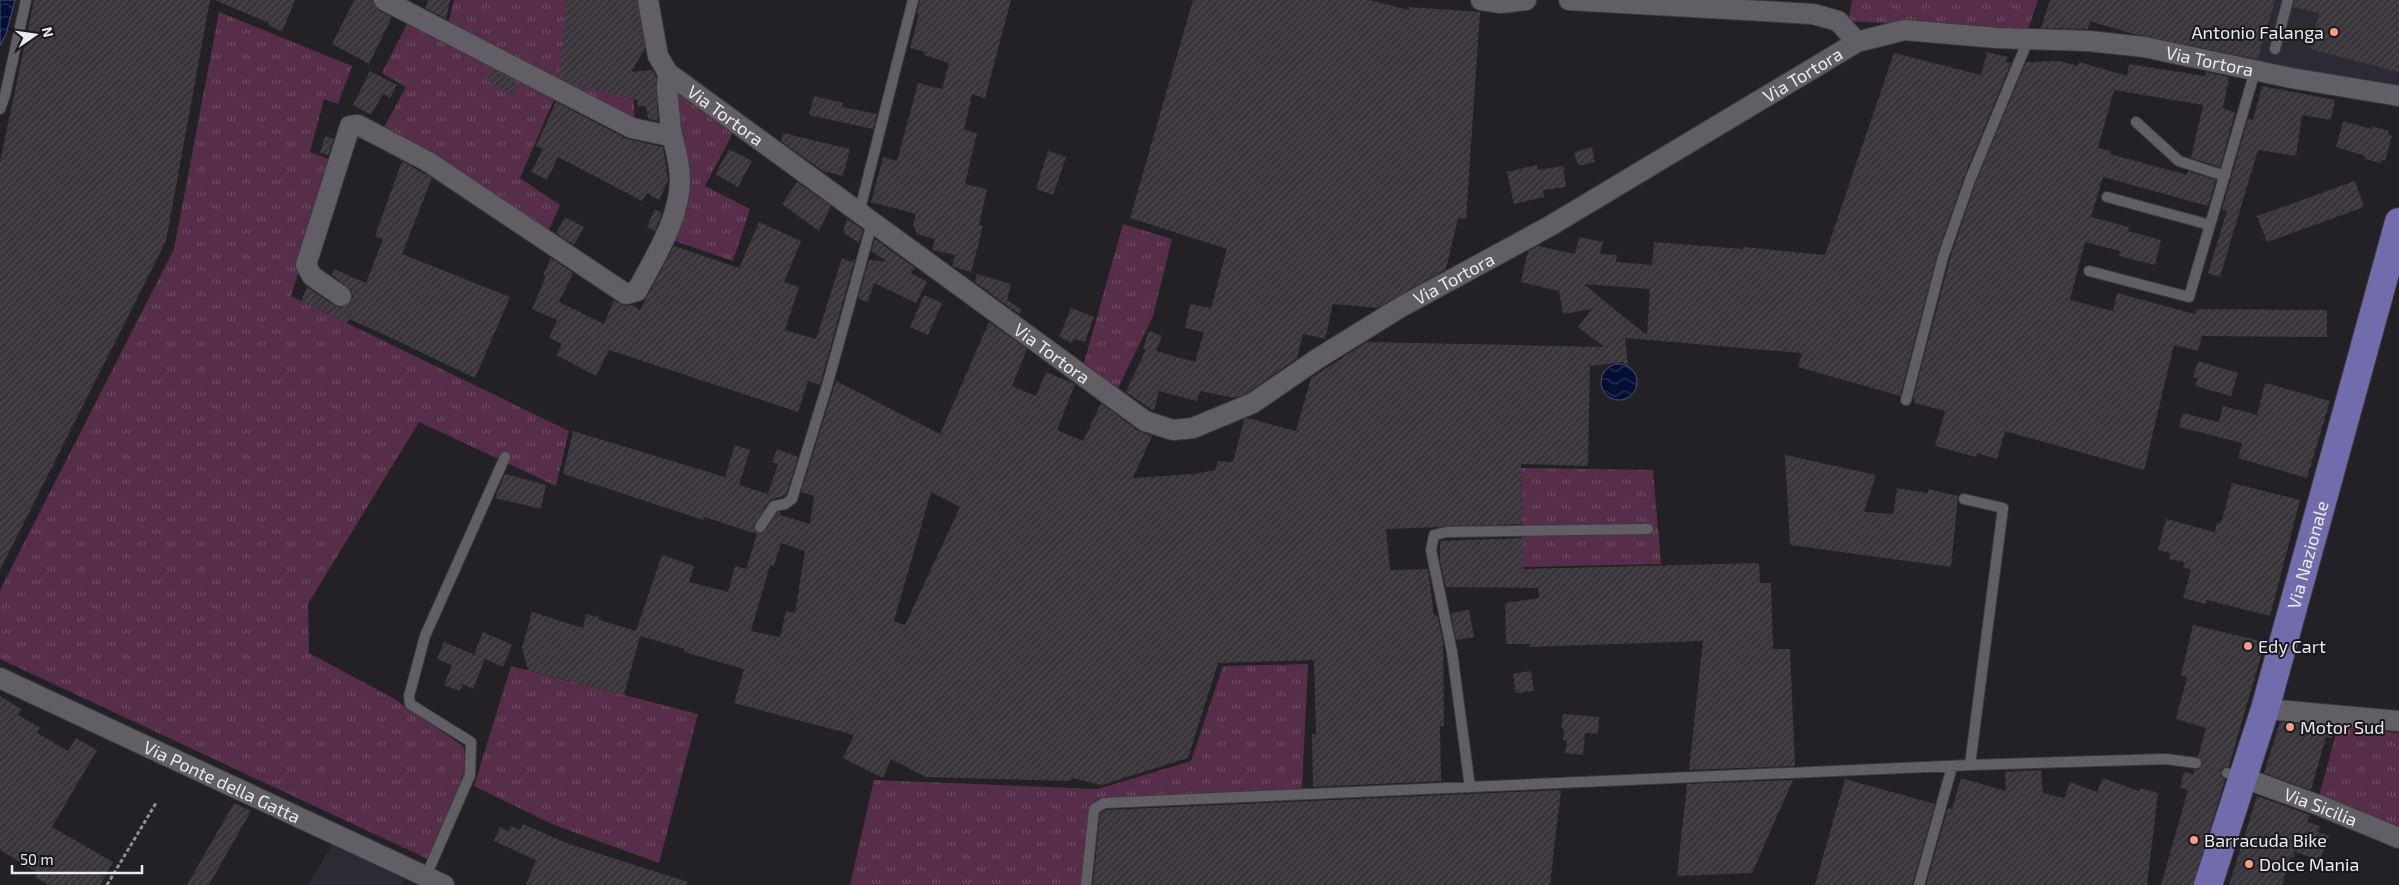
<svg xmlns="http://www.w3.org/2000/svg" width="2399" height="885" viewBox="0 0 2399 885" font-family="'Exo 2',sans-serif">
<defs>
<pattern id="grass-tufts" width="24" height="20" patternUnits="userSpaceOnUse" patternTransform="scale(1.25)"><rect width="24" height="20" fill="#562e4a"/><path d="M3 7l-1-3M5 7V3M7 7l1-3M15 17l-1-3M17 17v-4M19 17l1-3" fill="none" stroke="#6e4c64"/></pattern>
<pattern id="water-waves" width="16" height="10" patternUnits="userSpaceOnUse" patternTransform="scale(1.25)"><rect width="16" height="10" fill="#040f36"/><path d="M0 5q4-4 8 0t8 0" fill="none" stroke="#293253"/></pattern>
<pattern id="building-hatch" width="6" height="6" patternUnits="userSpaceOnUse" patternTransform="scale(1.25)"><rect width="6" height="6" fill="#39353a"/><path d="M-1 1l2-2M0 6l6-6M5 7l2-2" fill="none" stroke="#4c494d"/></pattern>
</defs>
<rect width="100%" height="100%" fill="#232126"/>
<path fill="#2e2a34" d="M2228,0H2399V87L2308,76L2212,53Z
M332,845L405,879L401,885H308Z"/>
<path fill="url(#grass-tufts)" d="M454,0H641L646,47L632,70L635,126L447,28Z
M1852,0H2038L2027,32L1848,21Z
M219,12L352,66L338,104L324,99L310,152L333,161L291,296L569,431L556,486L419,422L308,604L309,653L391,697L463,746L467,764L430,860L0,659V590L174,249Z
M409,20L556,95L520,178L560,205L545,239L382,131L406,87L382,73Z
M670,86L733,133L705,186L750,209L733,261L669,239L680,205Z
M1123,224L1172,239L1153,316L1117,390L1084,363Z
M1521,468L1653,470L1661,564L1523,567Z
M1308,664L1302,789L1099,798L1090,805L1082,885H850L874,780L1098,789L1191,761L1223,666Z
M511,666L698,714L659,863L554,825L474,786Z
M2339,722C2361,724 2378,732 2399,733V835L2318,800Z"/>
<path fill="url(#water-waves)" stroke="#49516d" d="M0,0H15L6,34L0,45Z
M1601 382a18 18 0 1 1 36 0a18 18 0 1 1-36 0Z"/>
<path fill="url(#building-hatch)" fill-rule="evenodd" d="M34,0H210L166,241L0,570V162Z
M215,0H295L282,32L268,25L269,23Z
M354,0H372L378,10L392,17L369,64L332,44Z
M428,0H450L446,19L425,8Z
M567,0H636L645,49L630,72L652,70L656,76L658,121L648,119L646,106L638,107L637,100L575,85L559,77Z
M920,0H1011L985,98L972,94L964,130L977,133L965,184L987,189L979,225L983,226L971,272L952,266L955,255L932,250L935,239L917,234L913,225L916,214L871,202L883,157L897,161L918,83L942,89L949,63L924,55L925,52L910,48L919,14L917,13Z
M1193,0H1369L1409,10V7L1480,12L1466,219L1458,218L1446,269L1377,308L1333,304L1325,339L1303,334L1297,358L1247,393L1234,398L1200,391L1197,401L1159,391L1154,411L1126,392L1146,349L1143,348L1149,331L1162,336L1156,351L1195,362L1204,332L1185,328L1190,304L1211,308L1227,249L1130,218Z
M2050,0H2275L2258,59L2133,34L2090,21L2088,29L2041,28Z
M2295,0H2399V72L2310,49L2319,13L2293,7Z
M1987,52L2008,57L2006,63H2011L1964,177L1937,255L1900,396L1798,367L1802,353L1625,338L1628,366L1623,362L1590,366L1588,466L1521,464L1522,524L1386,529L1390,570L1428,569L1434,616L1437,615L1443,642L1444,726H1440L1441,781L1313,787L1312,734H1316L1314,660L1218,663L1188,758L1102,785L1072,778L1071,781L926,777L891,759L883,778L843,758L854,735L734,703L744,669L684,652L685,649L640,636L624,695L528,670L522,648L532,612L583,628L586,614L599,617V620L636,631L662,555L694,566L689,582L728,592L735,566L746,569L757,534L704,517L703,520L563,474L573,431L725,477L735,445L750,450L739,485L768,494L778,464L772,462L777,449L798,457L786,495L770,500L753,527L757,533H763L778,512H781L780,515L810,524L814,496L801,492L836,381L940,434L989,322L1027,349L1012,386L1036,396L1046,372L1075,384L1057,430L1083,441L1101,403L1138,431L1152,436L1133,478L1194,474L1215,470L1218,461L1233,462L1244,420L1247,418L1296,431L1311,378L1367,342L1604,347L1578,327L1592,309L1563,314L1559,291L1521,282L1528,251L1538,246L1575,254L1579,237L1603,242L1600,254L1617,255L1616,262L1652,265L1654,242L1743,249V247L1825,255L1894,53L1981,75ZM1584,284L1650,289L1647,335L1610,306ZM931,492L960,507L905,625L894,621ZM781,543L805,551L795,613L786,611L780,637L751,631L770,565L774,566Z
M2059,61L2078,66L2079,62L2127,76L2129,64L2205,76L2206,72L2229,77L2223,108L2235,113L2220,167L2191,158L2203,105L2114,90L2098,148L2111,151L2110,154L2187,175L2188,171L2216,180L2208,206L2103,177L2091,217L2129,227L2128,231L2161,240L2155,265L2119,256L2120,251L2085,242L2070,300L2113,311L2117,293L2195,314L2196,309L2327,310V337L2202,336L2198,351L2174,345L2144,470L2005,431L1997,459L1977,453L1976,457L1935,446L1945,411L1915,403V400L1913,399L1950,259L1976,182L2026,62Z
M493,70L518,83L512,95L487,81Z
M370,71L397,85L390,98L383,94L371,115L353,105Z
M2262,86L2335,100L2331,120L2302,115L2296,156L2258,150L2220,277L2208,273L2227,211L2222,210L2248,119L2253,120Z
M814,96L843,103L842,107L877,114L873,129L809,115Z
M556,102L627,139L663,147L668,180L659,200L647,193L642,201L558,157L547,180L531,172L543,149L536,146Z
M2343,121L2371,129L2372,126L2389,131L2388,134L2392,136L2385,161L2381,160L2380,163L2365,159V156L2336,147Z
M783,133L850,149L843,176L823,171L781,141Z
M325,136L334,139L328,155L320,153Z
M1592,147L1595,162L1578,166L1574,152Z
M729,149L752,161L738,187L715,174Z
M1048,151L1066,157L1053,195L1036,189Z
M402,161L432,178L402,254L510,297L475,378L383,334L349,319L347,323L301,301L307,287L335,306L341,308L350,303L353,297L351,290L332,275L334,269L366,283L383,239L375,236Z
M1537,165L1538,170L1563,166L1566,187L1543,190L1544,197L1514,204L1507,172Z
M2355,181L2364,207L2267,242L2257,216Z
M797,182L831,206L819,231L782,204Z
M655,209L662,213L655,231L647,227Z
M565,217L584,227L574,245L556,233Z
M847,219L863,230L859,243L843,232Z
M759,222L801,241L784,282L799,287L785,330L816,339L842,258L851,262L855,258L820,385L808,381L798,412L609,350L596,376L556,355L562,344L549,338L557,320L532,309L546,276L543,275L551,258L573,273L559,302L604,324L614,300L624,306L632,305L640,310L674,246L739,268Z
M875,239L915,268L911,273L927,282L916,303L874,283L868,302L858,299L869,260L888,262L871,251Z
M977,274L1011,284L1007,300L1022,310L1019,314L975,282Z
M924,295L942,303L928,335L910,327Z
M1071,308L1094,317L1085,342L1074,339L1072,343L1059,337Z
M2198,361L2238,373L2231,396L2195,386L2198,378L2193,377Z
M2265,383L2330,401L2307,478L2238,458L2242,443L2179,427L2183,413L2219,422L2223,406L2257,415Z
M1785,455L1876,475L1864,512L1893,514L1897,488L1928,493V489L1958,496L1951,567L1790,545Z
M505,474L546,485L541,509L495,498Z
M2232,483L2300,500L2270,616L2207,600L2206,604L2183,598L2191,570L2183,567L2184,562L2169,559L2170,553L2158,550L2166,519L2215,532L2217,522L2221,523Z
M1523,538V569L1759,563L1760,583H1771L1773,649H1790L1795,766L1689,770L1703,641L1530,647V644H1506L1505,603L1539,598L1538,588L1446,587L1440,561V541Z
M1469,610L1474,637L1456,640L1451,613Z
M2193,625L2265,642L2229,766L2223,768L2220,771L2222,777L2225,780L2193,885H2161L2188,790L2180,788L2184,772L2193,774L2194,770L2199,769L2203,763L2198,757L2206,728L2176,719L2187,677L2181,675Z
M483,632L512,645L503,667L474,654Z
M444,642L485,659L473,689L462,684L460,691L444,685L452,665L437,659Z
M1531,671L1534,691L1516,693L1513,674Z
M0,696L21,709L18,715L40,728L37,733L68,751L76,738L97,750L52,827L113,862L100,885H49L35,877L38,873L0,850Z
M1563,714L1599,717L1598,734L1585,733L1583,755L1565,753L1567,741L1563,740L1564,729L1561,728Z
M2280,722L2335,727L2332,738L2326,737L2311,790L2264,773Z
M2041,770L2043,793L2064,798L2070,782L2097,792L2103,778L2139,791L2140,788L2158,793L2147,885H1926L1948,808L1952,809L1961,778L2006,791L2005,772Z
M1845,779L1935,804L1912,885H1815Z
M1793,780L1752,873L1677,876L1687,784Z
M1561,790L1550,885H1093L1100,813L1106,810Z
M2257,796L2310,815L2307,822L2320,826L2318,832L2329,836L2320,860L2295,852L2294,857H2291L2282,885H2229Z
M234,803L251,811L209,885H187Z
M523,824L569,844L688,882L687,885H526L536,860L494,841L500,827L509,831L511,826L520,830Z"/>
<g fill="none" stroke-linecap="round" stroke-linejoin="round">
<defs>
<path id="lane" d="M2275,49L2288,0
M0,109L5,95L26,0
M2136,122L2179,161L2225,176
M2107,197L2210,225
M859,213L913,0
M2089,271L2189,297L2255,71
M1906,400L1943,257L1970,180L2028,40
M1964,499L2003,508L1970,765
M760,527L774,506L785,504L792,499L827,386L872,223
M2227,773L2243,778
M1470,787L1452,652L1431,550L1434,535L1447,532L1648,529
M426,876L470,775L471,742L410,704L409,696L425,636L505,457
M1086,885L1094,809L1104,803L1970,765L2166,759L2196,763
M1919,885L1952,767"/>
<g id="street">
<path d="M384,0L632,128L665,135L671,131L667,88L668,73"/>
<path id="s1" d="M648,0L658,56L668,73L1145,421L1173,430L1193,428L1253,403L1317,359L1401,307L1550,226L1857,42L1904,30L1998,38L2089,41L2144,47L2291,78L2399,96"/>
<path d="M1481,0L1501,3L1526,0"/>
<path d="M1569,0L1813,14L1838,21L1857,42"/>
<path d="M341,296L312,276L306,265L350,126L358,125L427,161L626,294L637,291C654,258 680,219 680,180C680,163 675,147 671,131"/>
<path id="s2" d="M0,678L444,885"/>
<path d="M2265,709L2399,721"/>
<path id="s3" d="M2244,778L2321,806L2399,838"/>
</g>
<g id="primary">
<path id="s4" d="M2208,885L2265,709L2399,222"/>
</g>
</defs>
<use href="#lane" stroke="#3e3c40" stroke-width="12"/>
<use href="#street" stroke="#3e3c40" stroke-width="22"/>
<use href="#primary" stroke="#3e3c40" stroke-width="30"/>
<path stroke="#908f93" stroke-width="3" stroke-dasharray="4 2.5" stroke-linecap="butt" d="M107,885L156,803"/>
<use href="#lane" stroke="#615f65" stroke-width="10"/>
<use href="#street" stroke="#615f65" stroke-width="20"/>
<use href="#primary" stroke="#716dac" stroke-width="28"/>
</g>
<g fill="#f49e88" stroke="#1a181d" stroke-width="2">
<circle cx="2334" cy="32" r="5"/>
<circle cx="2248" cy="646" r="5"/>
<circle cx="2290" cy="727" r="5"/>
<circle cx="2194" cy="840" r="5"/>
<circle cx="2249" cy="864" r="5"/>
</g>
<g text-anchor="middle" dominant-baseline="central" stroke-width="4" stroke-linejoin="round" paint-order="stroke">
<g font-size="18" fill="#ebeaed" stroke="#1a181d" text-anchor="start">
<text x="2324" y="32" text-anchor="end">Antonio Falanga</text>
<text x="2258" y="646">Edy Cart</text>
<text x="2300" y="727">Motor Sud</text>
<text x="2204" y="840">Barracuda Bike</text>
<text x="2259" y="864">Dolce Mania</text>
</g>
<g font-size="18" fill="#ebeaed" stroke="#1a181d">
<text stroke="none"><textPath href="#s1" startOffset="1842">Via Tortora</textPath></text>
<text stroke="none"><textPath href="#s1" startOffset="1422">Via Tortora</textPath></text>
<text stroke="none"><textPath href="#s1" startOffset="148">Via Tortora</textPath></text>
<text stroke="none"><textPath href="#s1" startOffset="1018">Via Tortora</textPath></text>
<text stroke="none"><textPath href="#s1" startOffset="552">Via Tortora</textPath></text>
<text stroke="none"><textPath href="#s4" startOffset="345">Via Nazionale</textPath></text>
<text stroke="none"><textPath href="#s2" startOffset="245">Via Ponte della Gatta</textPath></text>
<text stroke="none"><textPath href="#s3" startOffset="82">Via Sicilia</textPath></text>
</g>
</g>
<g transform="translate(35 35) rotate(77)" stroke="#1a181d" stroke-width="4" paint-order="stroke">
<path d="M0-4L9 19L0 12L-9 19Z" fill="#ebeaed"/>
<text y="-8" font-size="14" font-weight="bold" text-anchor="middle" fill="#ebeaed">N</text>
</g>
<path d="M12 865v8h130v-8" fill="none" stroke="#ebeaed" stroke-width="2.5"/>
<text x="20" y="865" font-size="15" fill="#ebeaed" stroke="#1a181d" stroke-width="4" paint-order="stroke">50 m</text>
</svg>
